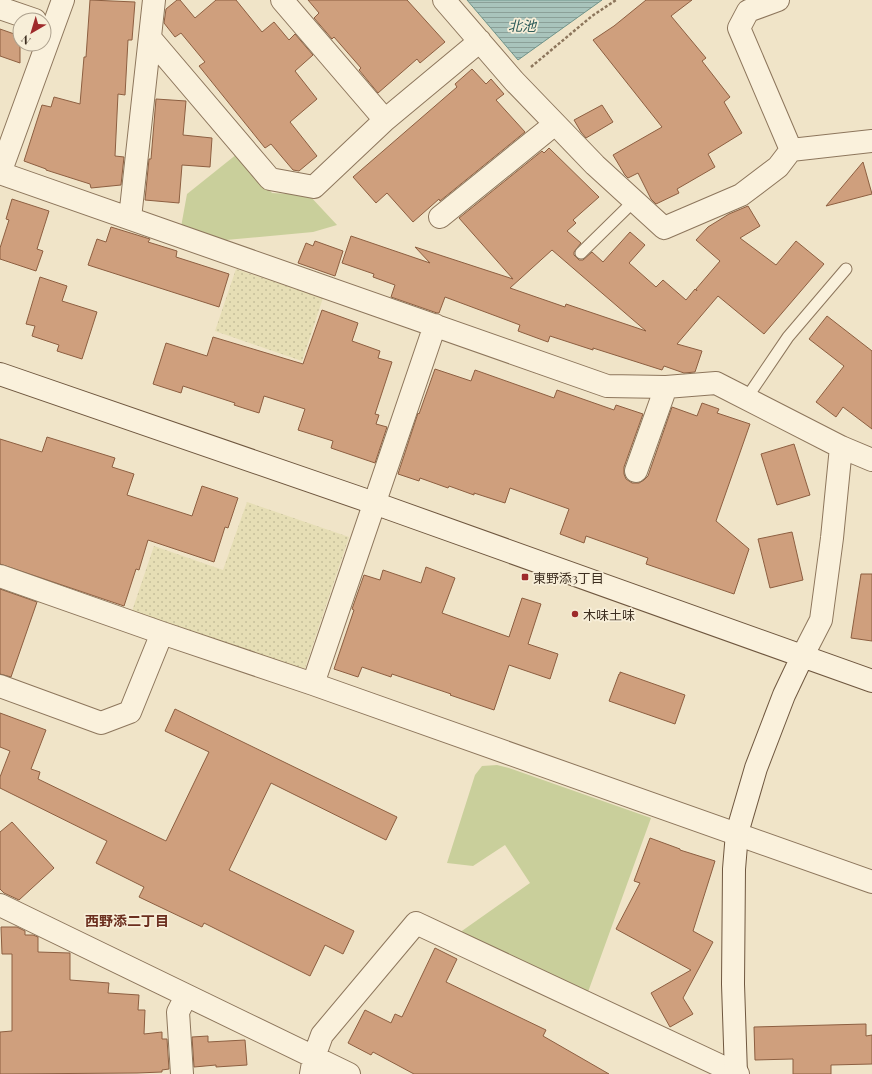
<svg xmlns="http://www.w3.org/2000/svg" width="872" height="1074" viewBox="0 0 872 1074" font-family="'Playfair Display','Noto Sans JP',serif">
<defs>
<pattern id="farmland-dots" width="8" height="8" patternUnits="userSpaceOnUse"><rect width="8" height="8" fill="#e6deb5"/><path d="M2 2h.1M6 6h.1" fill="none" stroke="#c6bf9b" stroke-width="1.8" stroke-linecap="round"/></pattern>
<pattern id="water-rules" width="6" height="5" patternUnits="userSpaceOnUse"><rect width="6" height="5" fill="#a9c4bc"/><path d="M0 2.5h6" fill="none" stroke="#8ba098"/></pattern>
</defs>
<rect width="100%" height="100%" fill="#f0e4c8"/>
<path fill="url(#farmland-dots)" d="M236,269L323,298L302,361L215,331Z
M247,502L349,537L305,668L293,671L131,614L154,546L223,570Z"/>
<path fill="#c9cf9b" d="M237,154L272,193L309,195L337,225L313,232L226,240L218,239L181,227L187,194Z
M497,765L509,768L651,818L588,992L459,933L530,883L505,845L473,866L447,863L475,775L482,766Z"/>
<path fill="url(#water-rules)" stroke="#6f938a" d="M467,0H602L518,60Z"/>
<path fill="#cf9f7d" stroke="#8d5f41" fill-rule="evenodd" d="M90,0L135,2L132,40H128L125,95L118,94L115,156L124,157L121,185L91,188L90,184L46,170V169L24,161L42,105L51,107L54,97L80,104L84,57H86Z
M177,0H180L195,18L216,0H236L262,32L274,22L289,40L295,34L313,55L295,71L317,99L290,122L317,156L299,171L293,170L271,144L265,148L199,66L205,62L181,33L175,37L164,23L166,9Z
M308,0H407L445,42L420,63L417,59L378,93L359,70L361,68L334,37L332,39L314,18L319,13Z
M646,0H692L671,16L706,58L702,61L730,97L724,102L742,133L708,154L715,167L677,189L679,193L656,204L651,199L638,173L628,178L625,175L613,155L662,127L593,40L614,26Z
M0,29L20,36V63L0,56Z
M472,69L486,84L491,79L504,94L496,100L525,132L440,201L439,199L413,222L387,193L376,203L353,177L457,87L455,84Z
M156,99L186,101L183,135L212,138L210,167L182,165L179,203L145,200L149,159H151Z
M602,105L613,122L586,138L581,132L574,120Z
M549,148L599,197L573,220L576,223L567,231L581,243L574,252V255L579,260H583L592,252L603,262L630,232L645,245L629,263L656,287L663,280L686,300L695,289L697,291L696,289L720,261L696,240L708,227L729,214L748,206L760,226L740,238L776,265L796,241L824,264L764,334L718,296L677,344L702,351L695,372L684,373L664,366L662,370L593,348V350L550,336L548,342L518,331L520,325L445,297L439,313H437L391,297L395,285L373,277L374,274L342,263L351,236L430,263L415,247L513,279L459,218L542,151L544,153ZM552,250L646,331L566,304L565,307L510,288Z
M863,162L872,194L826,206Z
M12,199L49,211L37,249L43,251L36,271L0,259V248L9,220L6,219Z
M111,227L150,239L148,242L177,251L176,257L229,274L219,307L88,265L97,239L106,242Z
M315,241L343,251L335,276L298,263L306,243L313,246Z
M40,277L67,286L62,301L97,312L82,359L57,351L59,345L32,336L35,326L26,324Z
M322,310L358,323L352,341L380,351L378,358L392,362L375,414L379,415L376,424L387,427L375,463L331,448L333,441L298,430L305,409L264,396L259,413L234,405L235,403L183,386L181,393L153,384L166,343L207,356L213,337L303,364Z
M827,316L872,351V429L843,407L836,417L816,402L844,366L809,339Z
M435,369L471,381L475,370L554,398L557,390L614,410L616,405L643,414L624,467V474L626,479L632,483H639L644,480L648,476L672,407L697,416L702,403L719,409L717,413L750,424L716,521L749,549L734,594L646,564L648,558L586,536L584,543L560,534L569,509L510,488L505,503L474,493V495L449,486L448,488L420,478L419,481L398,474L418,413L419,414Z
M47,437L115,458L112,467L134,474L127,495L192,516L202,486L238,498L228,528L225,527L214,562L148,540L139,570L136,569L124,606L0,564V439L42,452Z
M794,444L810,495L777,505L761,454Z
M792,532L803,580L770,588L758,539Z
M426,567L455,578L442,613L509,637L522,598L541,604L528,644L558,654L550,679L509,665L494,710L450,695L451,694L392,674L391,677L362,667L358,677L334,669L354,610L352,609L364,575L380,580L383,570L421,583Z
M861,574H872V641L851,638Z
M0,589L37,602L11,677L0,674Z
M620,672L685,695L675,724L609,701L619,674H620Z
M175,709L397,817L386,840L271,783L229,870L354,931L343,954L325,945L310,976L204,923L202,927L139,897L144,887L96,863L107,841L0,788V777L10,751L0,747V713L46,730L31,769L40,772L38,779L166,841L209,752L165,731Z
M12,822L54,868L19,900L4,893L0,889V832Z
M650,838L680,849V850L715,861L693,931L713,942L683,998L693,1014L670,1027L651,993L691,970L616,929L640,883L634,881Z
M1,927H17L25,931V935H33L38,937V952L70,953V980L109,983L108,993L139,995L138,1010H145L144,1034L162,1032V1039H167L169,1069L162,1070V1072L137,1073L0,1074V1032L12,1031V954H2Z
M435,948L457,959L446,982L546,1030L543,1036L609,1074H414L373,1052L371,1055L348,1043L365,1010L391,1023L395,1014L402,1017Z
M866,1024V1036L872,1035V1064L831,1065V1074H793V1059L755,1060L754,1027Z
M208,1036V1042L245,1040L247,1065L216,1067V1065L194,1067L192,1037Z"/>
<g fill="none" stroke-linecap="round" stroke-linejoin="round">
<defs>
<path id="lane" d="M581,253L634,201
M746,399L788,337L846,269"/>
<path id="street" d="M282,0L385,120
M444,0L514,81L595,165L664,228L741,195L778,167L791,150L872,141
M778,0L748,11L739,28L791,150
M0,8L35,20
M150,38L270,179L314,187L385,120L480,41
M0,173L607,386L666,387L716,383L841,447L872,460
M0,173L63,0
M440,217L555,124
M130,218L154,0
M636,471L666,387
M0,576L162,633L313,684L872,882
M803,655L821,620L832,538L841,447
M313,684L435,325
M0,686L101,723L130,712L162,633
M0,905L349,1074
M182,1074L178,1012L186,996
M311,1074L314,1057L322,1035L416,923L738,1074"/>
<path id="secondary" d="M0,374L374,503L872,681
M736,1074L733,984L734,869L737,833L756,768L784,695L803,655"/>
</defs>
<use href="#lane" stroke="#8d765c" stroke-width="13"/>
<use href="#street" stroke="#8d765c" stroke-width="24"/>
<use href="#secondary" stroke="#6f573f" stroke-width="24"/>
<path stroke="#8d765c" stroke-width="2.5" stroke-dasharray="3 2" stroke-linecap="butt" d="M531,67L592,16L616,0"/>
<use href="#lane" stroke="#faf1dc" stroke-width="11"/>
<use href="#street" stroke="#faf1dc" stroke-width="22"/>
<use href="#secondary" stroke="#faf1dc" stroke-width="22"/>
</g>
<g fill="#9e2a2b" stroke="#f7eed8" stroke-width="1.5">
<rect x="521" y="573" width="8" height="8" rx="2"/>
<circle cx="575" cy="614" r="4"/>
</g>
<g text-anchor="middle" dominant-baseline="central" stroke-width="3.5" stroke-linejoin="round" paint-order="stroke">
<g font-size="13" fill="#3d2e20" stroke="#f7eed8" text-anchor="start">
<text x="533" y="577">東野添3丁目</text>
<text x="583" y="614">木味土味</text>
</g>
<g font-size="14" font-style="italic" fill="#2f5d5a" stroke="#f7eed8">
<text x="522" y="25">北池</text>
</g>
<g font-size="14" font-weight="bold" fill="#6b2e1e" stroke="#f7eed8">
<text x="127" y="920">西野添二丁目</text>
</g>
</g>
<g transform="translate(32 32) rotate(218)"><circle r="19" fill="#f7eed8" stroke="#ada18e"/>
<path d="M0-3L7 15L0 10L-7 15Z" fill="#9e2a2b"/>
<text y="-6" font-size="11" font-weight="bold" text-anchor="middle" fill="#3d2e20">N</text>
</g>
</svg>
